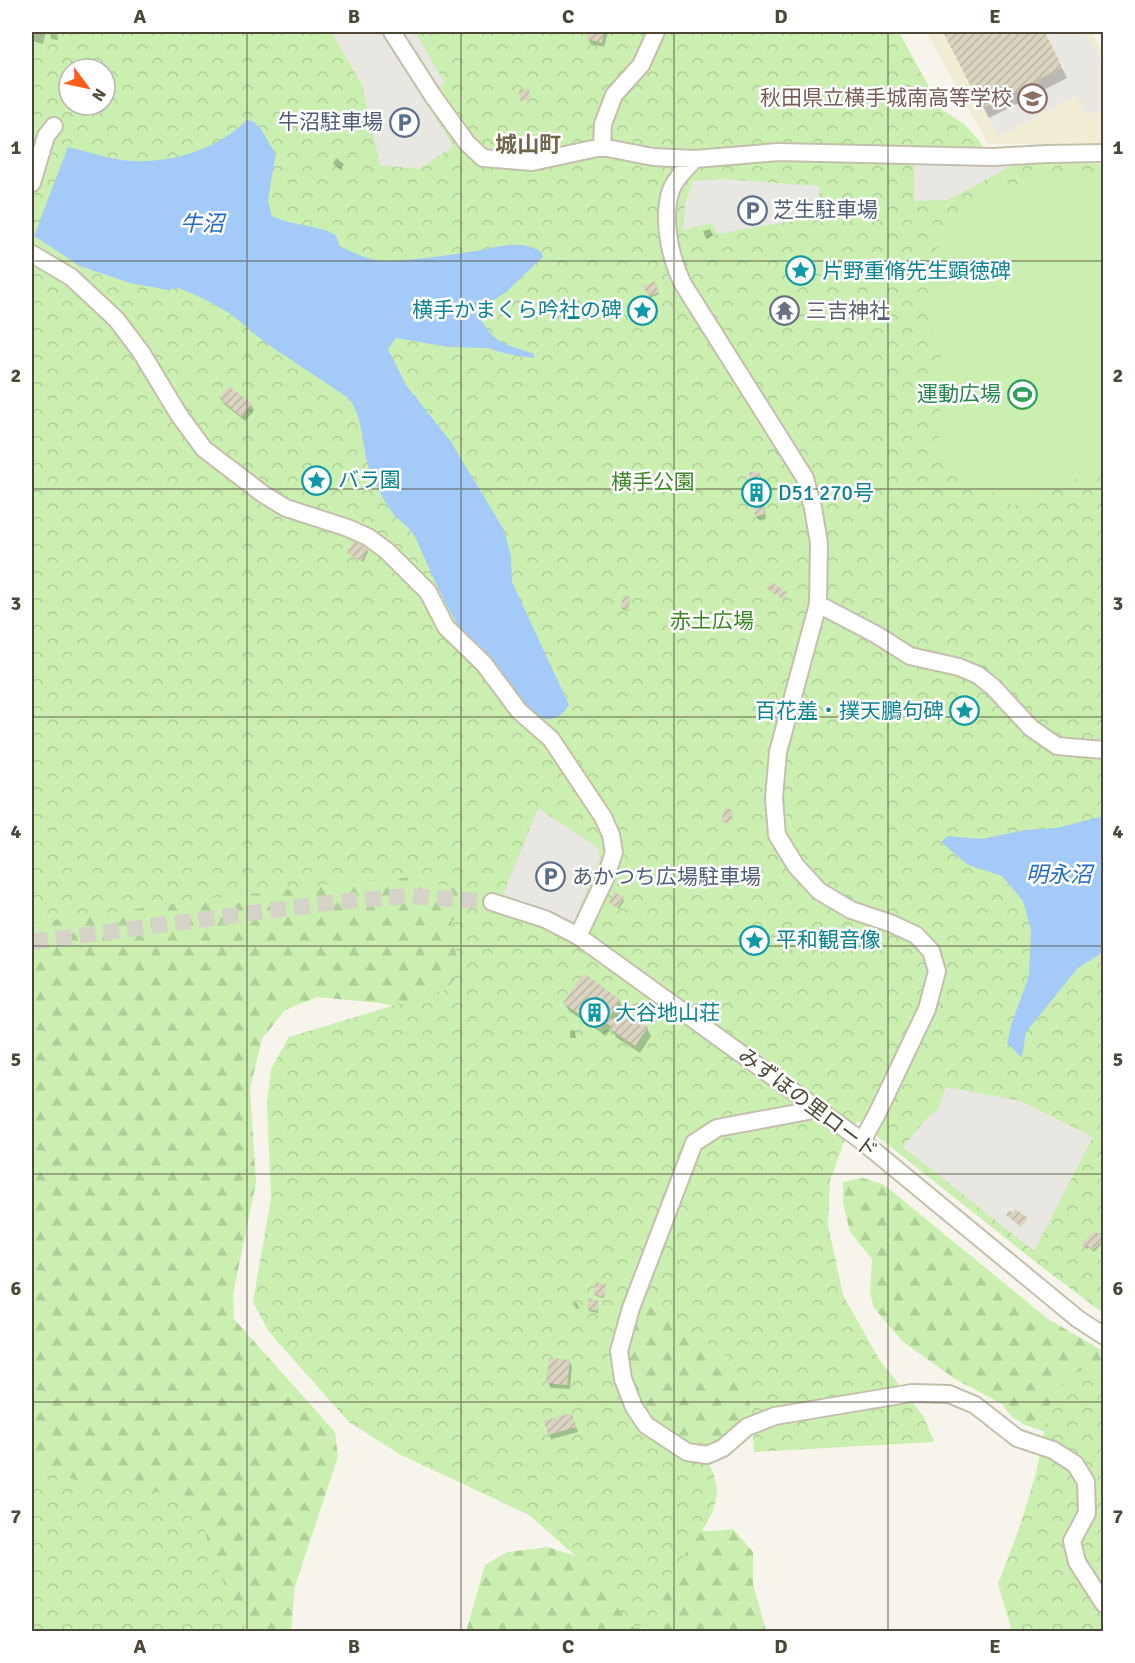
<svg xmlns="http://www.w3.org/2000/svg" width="1135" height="1663" viewBox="0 0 1135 1663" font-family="Signika,'Noto Sans JP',sans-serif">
<defs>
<pattern id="forest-firs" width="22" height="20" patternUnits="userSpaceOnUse" patternTransform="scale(1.5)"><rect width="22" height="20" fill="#caefb0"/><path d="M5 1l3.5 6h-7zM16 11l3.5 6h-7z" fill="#afce98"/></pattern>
<pattern id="park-crowns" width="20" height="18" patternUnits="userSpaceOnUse" patternTransform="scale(1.5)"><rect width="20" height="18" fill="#caefb0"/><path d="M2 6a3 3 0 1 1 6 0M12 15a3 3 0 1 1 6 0" fill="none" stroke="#afce98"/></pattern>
<pattern id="building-hatch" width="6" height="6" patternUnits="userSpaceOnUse" patternTransform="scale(1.5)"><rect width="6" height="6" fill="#dad3bf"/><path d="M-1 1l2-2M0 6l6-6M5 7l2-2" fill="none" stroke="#bdb6a5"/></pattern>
</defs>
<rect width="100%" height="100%" fill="#f7f5eb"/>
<path fill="#f1edd4" d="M926,32H1092L1103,53V143L988,144Z"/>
<path fill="url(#forest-firs)" d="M32,267L539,753L465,1021L380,1003L317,997L285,1010L262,1039L250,1088L256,1183L233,1294L234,1319L335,1432L338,1457L295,1586L291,1631L32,1632Z
M862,1178L883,1184L1048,1319L1103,1351V1480L1058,1436L1025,1425L1011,1416L1002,1404L955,1379L902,1341L874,1308L870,1293L872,1259L850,1232L843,1203V1182Z
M643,1293L693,1333L730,1359L749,1398L752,1417L708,1451L688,1448L662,1433L638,1405L624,1351Z
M733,1529L753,1552V1584L766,1631L466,1632L485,1565L507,1552L548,1547L605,1566L681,1531H712Z"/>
<path fill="url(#park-crowns)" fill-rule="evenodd" d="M32,32H899L941,109L964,124L978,139L998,172L1018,162L1103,164V1313L1047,1271L858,1121L845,1139L830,1181L828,1225L843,1295L879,1359L924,1417L934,1442L754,1452L752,1417L749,1398L730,1359L693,1333L633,1286L610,1357L616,1383L626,1412L639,1432L657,1443L683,1457L707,1461C739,1510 683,1545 664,1587C660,1597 658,1608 656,1618L634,1629L586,1565L529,1515L401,1455L349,1422L269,1332L253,1302L271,1198L267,1104L271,1069L289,1037L448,989L459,967L450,927L467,892L413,877L351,882L216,898L32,923ZM69,69H105V105H69Z
M1085,1369L1103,1375V1631H1012L998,1584L1019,1529L1036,1473L1049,1406L1055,1392L1070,1375Z
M32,1463L76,1480L143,1487L189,1503L203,1519L207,1540L223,1581L247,1631H32Z"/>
<path fill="#caefb0" d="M1087,173L1103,177V468L1013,506L938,456L942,333L928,331L935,251L962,211L993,191L1052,174Z"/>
<path fill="#e8e7e2" d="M331,32H415L445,83L422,98L454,146L419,169L380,165L362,85Z
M1046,32H1085L1103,63V112L1085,114L1075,96L999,137L984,110L1064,68Z
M1018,162L958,195L946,200L914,201V164Z
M722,179L819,186L820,216L717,234L712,223L683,230L685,205L693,181Z
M538,808L598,848L600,858L573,925L502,897Z
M946,1087L1021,1101L1093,1137L1034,1251L903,1147L926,1119L938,1109Z"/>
<path fill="#a3caf8" d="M247,120C263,122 266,143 276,153L269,193L268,201L272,216C287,225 328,226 337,237C337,238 339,245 340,246C355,254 370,261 388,261C414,260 443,256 470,252C494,248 519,238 541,252L543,257L506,292L484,307L479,316C495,346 505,343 534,354V358L508,354L487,348L449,347L396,338L388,349L406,385L451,442L504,530L511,556L512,582L569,705C540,751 504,672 487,654C480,646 469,640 463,632C447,610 436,583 425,559C421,551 418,541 413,534C407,525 397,519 391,511C385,502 375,484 371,474C361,450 365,415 347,397L267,344L231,314L202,298L179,288L168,290L130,283L80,266L34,236L68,147C89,152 111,160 132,161C174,163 217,149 247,120Z
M1103,816V952L1078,968L1026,1032L1022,1058L1007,1043L1012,1022L1029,976L1031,929L1023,901L1002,876L968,865L941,842L948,836L982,839L1025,830L1057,828Z"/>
<path fill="#0003" d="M32,32H46L43,44L32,41Z
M50,32H57L58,40L51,39Z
M590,32H608L604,47L591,44L588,39Z
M945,32H1044L1067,78L989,118Z
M336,158L344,164L341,170L333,164Z
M710,229L713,236L706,239L703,231Z
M654,283L659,294L650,298L645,287Z
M790,309L791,316L784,317L780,313Z
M221,399L251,405L254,410L245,421L224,404Z
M758,472L761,477L766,519L759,520L756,515Z
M367,550L368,552L363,562L349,553Z
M630,599L628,611L622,609L621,607Z
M623,899L624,901L619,909L610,903Z
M619,1001L624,1009L622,1012L647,1028L651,1036L640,1053L617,1038L610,1029L606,1036L569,1011L564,1003Z
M570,1030L575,1031L576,1038H570Z
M1102,1241L1103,1242L1094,1252L1090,1247L1087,1249L1084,1246Z
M605,1286L604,1298L596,1296L595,1294Z
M576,1302L579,1307L580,1308L576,1309L574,1304Z
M598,1302V1313L589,1311L588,1309Z
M569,1361L572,1366L570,1389L551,1388L548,1383Z
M572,1415L578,1432L552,1439L549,1434Z"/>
<path fill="url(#building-hatch)" d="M588,32H604L602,43L586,39Z
M943,32H1045L1062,67L982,108Z
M529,89L530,100L520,101L519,90Z
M655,281L659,292L648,297L643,286Z
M782,305L791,308L790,314L781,316L782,314L779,313V307L782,308Z
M229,386L252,404L242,417L219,398Z
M759,471L765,515L755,516L749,472Z
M354,541L368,549L361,561L347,553Z
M772,582L788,593L784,600L767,589Z
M624,595L631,597L628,610L620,607Z
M725,808L733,810L729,824L721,822Z
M614,892L624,897L618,908L609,903Z
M585,974L620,1000L609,1017L615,1021L622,1010L648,1027L635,1046L610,1029L612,1027L605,1022L601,1029L563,1003L582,975L583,976Z
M1015,1209L1028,1218L1021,1227L1006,1215L1009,1210L1013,1213Z
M1095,1230L1103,1240L1092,1251L1088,1246L1085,1248L1081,1244Z
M596,1282L606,1285L604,1297L593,1294Z
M589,1298L599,1301L597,1311L587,1309Z
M549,1358L570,1360L567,1385L546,1383Z
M572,1413L576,1427L548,1435L544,1421Z"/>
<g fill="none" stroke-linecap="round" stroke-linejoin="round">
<path stroke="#d5d2c7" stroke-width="16" stroke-dasharray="16 8" stroke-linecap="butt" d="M32,942L335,902L412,896L492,902"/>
<defs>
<path id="minor" d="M392,32L433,96L467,143L483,158L532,162L602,147L653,157L695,159L778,152L993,157L1046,154L1104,153
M602,147L603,124L614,95L641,65L656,32
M695,159C684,170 672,182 669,197C663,224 671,260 683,284L805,478L813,508L819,543L818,604L778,752L774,798L777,835L796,866L819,891L851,910L890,923L916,935L931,951L937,971L927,1009L877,1114L862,1141
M32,183L46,136L54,126
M32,254L71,277L116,319L141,352L179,415L204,449L263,494L286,508L348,528L368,537L387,551L428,592L446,627L484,664L519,711L551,739L603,817L611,835L614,852L606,877L578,936
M818,604L877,635L910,656L959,667L978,675L993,687L1031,728L1057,746L1104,750
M492,902L545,919L578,936L862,1141L1078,1319L1104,1336
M819,1109L717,1128L694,1143L631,1308L619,1351L623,1379L634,1407L646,1425L687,1452L707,1455L723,1448L747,1427L775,1416L912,1393L949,1394L975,1405L1017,1438L1053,1450L1075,1464L1086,1482L1087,1513L1072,1541L1077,1562L1104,1604"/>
</defs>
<use href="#minor" stroke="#c4bfac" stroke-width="20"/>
<use href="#minor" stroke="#fff" stroke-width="16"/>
</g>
<path fill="none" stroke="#4c4737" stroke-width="1.5" stroke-opacity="0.55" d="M247,32V1632M461,32V1632M674,32V1632M888,32V1632M32,261H1104M32,489H1104M32,717H1104M32,946H1104M32,1174H1104M32,1402H1104"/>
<defs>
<symbol id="school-ring" viewBox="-11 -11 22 22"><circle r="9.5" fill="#fff" stroke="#8d6e63" stroke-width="1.5"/><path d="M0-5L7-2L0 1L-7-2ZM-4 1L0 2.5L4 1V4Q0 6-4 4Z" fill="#8d6e63"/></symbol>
<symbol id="parking-ring" viewBox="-11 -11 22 22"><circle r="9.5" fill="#fff" stroke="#5c6f8a" stroke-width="1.5"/><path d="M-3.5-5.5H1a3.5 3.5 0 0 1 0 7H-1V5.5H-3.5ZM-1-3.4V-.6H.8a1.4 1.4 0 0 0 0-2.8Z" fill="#5c6f8a"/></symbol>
<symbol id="sight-ring" viewBox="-11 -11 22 22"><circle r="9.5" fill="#fff" stroke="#0f9aa8" stroke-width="1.5"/><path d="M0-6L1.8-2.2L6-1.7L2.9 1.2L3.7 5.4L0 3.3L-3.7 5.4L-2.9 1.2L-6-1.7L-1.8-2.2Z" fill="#0f9aa8"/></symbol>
<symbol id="temple-ring" viewBox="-11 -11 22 22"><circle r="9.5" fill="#fff" stroke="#6b7280" stroke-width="1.5"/><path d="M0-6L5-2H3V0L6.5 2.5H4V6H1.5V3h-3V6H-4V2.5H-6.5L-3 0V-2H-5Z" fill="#6b7280"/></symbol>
<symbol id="stadium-ring" viewBox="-11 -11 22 22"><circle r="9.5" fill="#fff" stroke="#2e9e5b" stroke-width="1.5"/><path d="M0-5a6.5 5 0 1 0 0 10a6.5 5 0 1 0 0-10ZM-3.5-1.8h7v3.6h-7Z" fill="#2e9e5b"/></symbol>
<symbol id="building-ring" viewBox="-11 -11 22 22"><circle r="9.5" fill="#fff" stroke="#0f9aa8" stroke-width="1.5"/><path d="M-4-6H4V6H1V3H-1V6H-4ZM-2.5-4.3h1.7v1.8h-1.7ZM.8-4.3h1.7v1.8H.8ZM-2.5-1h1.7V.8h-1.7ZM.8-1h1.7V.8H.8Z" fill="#0f9aa8"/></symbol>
</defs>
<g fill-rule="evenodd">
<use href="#school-ring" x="1016" y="82" width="33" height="33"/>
<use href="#parking-ring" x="388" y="106" width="33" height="33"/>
<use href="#parking-ring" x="736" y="194" width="33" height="33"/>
<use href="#sight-ring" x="784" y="254" width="33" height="33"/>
<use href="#sight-ring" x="626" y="294" width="33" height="33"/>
<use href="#temple-ring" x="768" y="294" width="33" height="33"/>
<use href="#stadium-ring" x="1006" y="378" width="33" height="33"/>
<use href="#sight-ring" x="300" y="464" width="33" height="33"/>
<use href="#building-ring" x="740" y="476" width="33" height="33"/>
<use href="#sight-ring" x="948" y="694" width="33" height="33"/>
<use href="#parking-ring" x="534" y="860" width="33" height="33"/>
<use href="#sight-ring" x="738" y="924" width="33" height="33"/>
<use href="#building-ring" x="578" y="996" width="33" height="33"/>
</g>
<g text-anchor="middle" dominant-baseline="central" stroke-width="5" stroke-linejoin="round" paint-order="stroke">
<g font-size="21" fill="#785e54" stroke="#fff" text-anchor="end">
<text x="1012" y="98">秋田県立横手城南高等学校</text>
</g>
<g font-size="21" fill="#4e5e75" stroke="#fff" text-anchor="start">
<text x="383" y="122" text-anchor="end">牛沼駐車場</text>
<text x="773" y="210">芝生駐車場</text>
<text x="572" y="877">あかつち広場駐車場</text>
</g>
<g font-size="21" fill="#0d838f" stroke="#fff" text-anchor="start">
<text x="822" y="271">片野重脩先生顕徳碑</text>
<text x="622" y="310" text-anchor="end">横手かまくら吟社の碑</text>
<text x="338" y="480">バラ園</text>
<text x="778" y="493">D51 270号</text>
<text x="944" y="711" text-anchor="end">百花羞・撲天鵬句碑</text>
<text x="776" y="940">平和観音像</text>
<text x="615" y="1013">大谷地山荘</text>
</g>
<g font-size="21" fill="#5b616d" stroke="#fff" text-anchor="start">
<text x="806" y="311">三吉神社</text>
</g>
<g font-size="21" fill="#27864d" stroke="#fff" text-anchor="end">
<text x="1001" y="394">運動広場</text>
</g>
<g font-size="21" fill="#3b8623" stroke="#fff">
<text x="653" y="482">横手公園</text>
<text x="712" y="621">赤土広場</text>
</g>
<g font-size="21" fill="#4c4737" stroke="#fff">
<text transform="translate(808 1103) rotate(37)">みずほの里ロード</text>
</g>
<g font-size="22" font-weight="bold" fill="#71674d" stroke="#fff">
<text x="528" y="144">城山町</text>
</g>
<g font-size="22" font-style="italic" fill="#236bc6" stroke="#fff">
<text x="202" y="223">牛沼</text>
<text x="1059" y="874">明永沼</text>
</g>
</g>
<rect width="1135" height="1663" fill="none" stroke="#ffffff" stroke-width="66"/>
<g transform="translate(87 87) rotate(123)"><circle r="28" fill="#ffffff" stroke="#b7b5af" stroke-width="1.5"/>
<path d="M0-4.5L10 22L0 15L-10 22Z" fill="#ff5b1a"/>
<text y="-9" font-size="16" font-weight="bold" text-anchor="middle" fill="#4c4737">N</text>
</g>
<rect x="33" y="33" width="1069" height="1597" fill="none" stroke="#4c4737" stroke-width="2"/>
<g font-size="20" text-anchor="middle" font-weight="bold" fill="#4c4737">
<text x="140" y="23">A</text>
<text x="354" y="23">B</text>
<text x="568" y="23">C</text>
<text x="781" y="23">D</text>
<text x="995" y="23">E</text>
<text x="16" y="154">1</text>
<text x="1118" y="154">1</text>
<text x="16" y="382">2</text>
<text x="1118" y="382">2</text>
<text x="16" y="610">3</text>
<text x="1118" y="610">3</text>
<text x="16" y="838">4</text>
<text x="1118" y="838">4</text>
<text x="16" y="1066">5</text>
<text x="1118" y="1066">5</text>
<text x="16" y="1295">6</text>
<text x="1118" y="1295">6</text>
<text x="16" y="1523">7</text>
<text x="1118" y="1523">7</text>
<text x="140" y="1653">A</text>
<text x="354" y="1653">B</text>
<text x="568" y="1653">C</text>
<text x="781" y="1653">D</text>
<text x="995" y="1653">E</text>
</g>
</svg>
